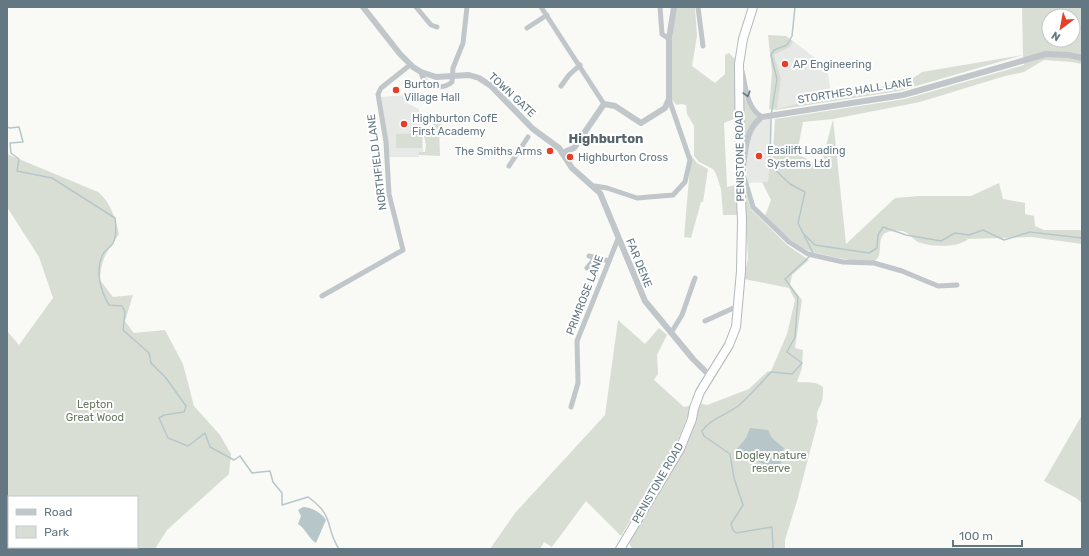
<svg xmlns="http://www.w3.org/2000/svg" width="1089" height="556" viewBox="0 0 1089 556" font-family="Rubik,sans-serif">
<rect width="100%" height="100%" fill="#f9f9f6"/>
<path fill="#e7e9e7" d="M793,41L820,62L827,66L831,95L776,110L781,78L774,55L789,47Z
M407,95V103L419,109V113L423,118V152H419V157H388L381,97Z
M771,117L768,182L747,183L746,148L748,143L758,123Z"/>
<path fill="#d9ded5" fill-rule="evenodd" d="M676,7H695L697,36L692,66L715,83L725,74V55L729,53L736,60V118L724,123L727,187L738,184L737,215H723L721,189L716,174L713,169L699,162L694,156V126L687,114L686,105L681,104L677,105L671,99L672,40Z
M1022,7H1082V64L1072,62L1044,60L1024,72L1005,76L920,102L833,119L846,244L895,198L918,196H971L999,183L1003,199L1025,203V214L1034,216L1035,226L1044,230H1082V244L1031,237L968,239C959,248 930,247 918,242C913,239 907,231 901,231C870,228 886,251 876,260C868,266 818,254 807,250C791,244 777,227 765,216L771,200L762,182H768L769,165L772,164L775,119L905,99L1024,65L1023,55L899,91L776,110L769,109L772,72L768,35L786,36L793,41L790,47L774,55L781,78L777,109L831,95L865,90L909,81L922,72L1023,55ZM1049,16H1073V40H1049ZM833,119L821,166L797,154L803,122Z
M742,82L745,99L757,117L743,144Z
M434,116L443,117L446,120L439,126L440,156L419,155V152H425L426,145L423,132L426,128L433,125L432,118Z
M422,133V148H396V134Z
M7,154L98,192C111,203 115,217 119,234C107,252 101,258 100,280L113,297L133,295L125,321L134,333L165,330L183,364L194,406L220,435L231,454L229,474L167,530L155,549H7V331L19,345L53,298L39,257L7,207ZM9,497H137V547H9Z
M691,155L697,163L708,169L703,202H701L691,238L684,237Z
M744,189L751,209L787,245L809,260L792,275L790,285L802,300L795,348L803,350L802,368L797,382C807,383 814,380 823,387C823,392 823,397 822,401C819,409 815,413 818,421L797,501L785,540V549H632L628,540L683,450L698,403L707,405L749,389L767,372L771,371L787,334L795,300L789,288L744,279L748,258Z
M618,320L645,344L659,328L667,335L657,355L658,374L654,380L684,407L692,405L676,445L621,536L586,501L552,547L544,542L540,549H490L515,513L605,415Z
M1082,415V503L1076,498L1044,481Z"/>
<path fill="#b7c7c9" d="M750,428L768,430L772,438L784,448L780,466L769,467L736,450L746,438Z
M303,507C311,507 322,513 326,520L316,543C309,539 306,529 298,524L301,516L298,510Z"/>
<g fill="none" stroke-linecap="round" stroke-linejoin="round">
<path stroke="#b7c7c9" stroke-width="1.5" d="M771,115L777,79L771,55L774,50L787,45L792,36L795,7
M771,119L770,165L790,184L805,192L798,223L813,253
M7,127L10,128L19,127L23,142L10,143L11,153L19,159L17,171L52,178L115,218C116,226 117,236 113,243C111,247 105,250 103,254C95,270 100,290 109,305L122,306L125,312L123,330L149,353L151,363L166,378L186,406L184,412L164,415L159,418L168,438L188,446L205,433L210,447L234,460L240,456L252,473L270,471L273,482L282,493V505L308,497C336,517 324,526 339,549
M804,234L815,245L869,253L877,248L878,235L883,227L906,235L941,241L955,233L969,235L983,230L1004,240L1030,232L1082,238
M773,549L772,527L736,533L733,530L731,524L743,505L734,478L730,454L704,436L702,431C710,419 726,415 738,406C750,396 760,384 771,372L792,374L802,363L787,352L795,337L798,297L785,279L810,256"/>
<defs>
<path id="trunk" d="M620,549L680,449L692,419L694,408L700,392L729,345L736,327L741,271L742,221L740,174L739,64L743,39L753,7"/>
</defs>
<use href="#trunk" stroke="#b3b9bc" stroke-width="10"/>
<path stroke="#c0c6c9" stroke-width="5" d="M416,7L431,25L437,27
M541,7L604,104
M660,7L662,34L669,39
M698,7L703,46
M527,28L547,15
M742,71C746,86 746,108 762,117
M421,72C423,86 442,91 452,82L453,68L463,43L467,7
M561,86L569,75L580,65
M509,166L528,137
M740,174L744,177L753,207L789,242L808,254L843,262L874,263L902,271L938,286L957,285
M595,186L607,188L637,198L673,195L685,182L690,160L669,99
M589,256L609,261
M587,268L595,258
M322,296L403,250L389,194L386,142L378,94L381,88L410,65
M705,321L738,306
M671,333L682,315L695,278
M571,407L578,383L577,341L618,239"/>
<path stroke="#c0c6c9" stroke-width="6" d="M363,7L400,54L413,67L421,72L436,77L469,75L479,78L491,86L533,129L559,148L572,168L600,193L645,301L693,359L709,375
M562,153L574,148L604,104L615,106L641,123L665,108L669,99V39L674,7
M743,170C745,152 745,129 762,117L903,95L1046,54L1069,55L1082,58"/>
<use href="#trunk" stroke="#fff" stroke-width="8"/>
</g>
<defs><path id="oneway-chevron" d="M-2-3.5L2.5 0L-2 3.5" fill="none" stroke-width="1.6" stroke-linecap="round" stroke-linejoin="round"/></defs>
<use stroke="#637882" href="#oneway-chevron" transform="translate(747 94) rotate(75)"/>
<g fill="#e63e29" stroke="#fff" stroke-width="1.5">
<circle cx="785" cy="64" r="4"/>
<circle cx="396" cy="90" r="4"/>
<circle cx="404" cy="124" r="4"/>
<circle cx="550" cy="151" r="4"/>
<circle cx="759" cy="156" r="4"/>
<circle cx="570" cy="157" r="4"/>
</g>
<g text-anchor="middle" dominant-baseline="central" stroke-width="4" stroke-linejoin="round" paint-order="stroke">
<g font-size="11" fill="#637882" stroke="#fff" text-anchor="start">
<text x="793" y="64">AP Engineering</text>
<text x="404" y="84">Burton<tspan x="404" dy="13">Village Hall</tspan></text>
<text x="412" y="118">Highburton CofE<tspan x="412" dy="13">First Academy</tspan></text>
<text x="767" y="150">Easilift Loading<tspan x="767" dy="13">Systems Ltd</tspan></text>
<text x="542" y="151" text-anchor="end">The Smiths Arms</text>
<text x="578" y="157">Highburton Cross</text>
</g>
<g font-size="11" fill="#637882" stroke="#fff">
<text transform="translate(855 91) rotate(-9)">STORTHES HALL LANE</text>
<text transform="translate(512 95) rotate(43)">TOWN GATE</text>
<text transform="translate(740 156) rotate(-91)">PENISTONE ROAD</text>
<text transform="translate(377 162) rotate(-97)">NORTHFIELD LANE</text>
<text transform="translate(639 263) rotate(68)">FAR DENE</text>
<text transform="translate(585 295) rotate(-69)">PRIMROSE LANE</text>
<text transform="translate(658 483) rotate(-60)">PENISTONE ROAD</text>
</g>
<g font-size="11" fill="#697a62" stroke="#fff">
<text x="95" y="404">Lepton<tspan x="95" dy="13">Great Wood</tspan></text>
<text x="771" y="455">Dogley nature<tspan x="771" dy="13">reserve</tspan></text>
</g>
<g font-size="13" font-weight="bold" fill="#56656d" stroke="#fff">
<text x="606" y="138">Highburton</text>
</g>
</g>
<rect width="1089" height="556" fill="none" stroke="#637882" stroke-width="16"/>
<rect x="8" y="496" width="130" height="52" fill="#ffffff" stroke="#c1c9cd"/>
<rect x="16" y="509" width="20" height="6" fill="#c0c6c9" stroke="#c1c9cd"/>
<text x="44" y="516" font-size="12" fill="#637882">Road</text>
<rect x="16" y="526" width="20" height="12" fill="#d9ded5" stroke="#c1c9cd"/>
<text x="44" y="536" font-size="12" fill="#637882">Park</text>
<g transform="translate(1061 28) rotate(212)"><circle r="19" fill="#ffffff" stroke="#c1c9cd"/>
<path d="M0-3L7 15L0 10L-7 15Z" fill="#e63e29"/>
<text y="-6" font-size="11" font-weight="bold" text-anchor="middle" fill="#637882">N</text>
</g>
<path d="M953 540v6h69v-6" fill="none" stroke="#637882" stroke-width="2"/>
<text x="959" y="540" font-size="12" fill="#637882" stroke="#ffffff" stroke-width="3" paint-order="stroke">100 m</text>
</svg>
